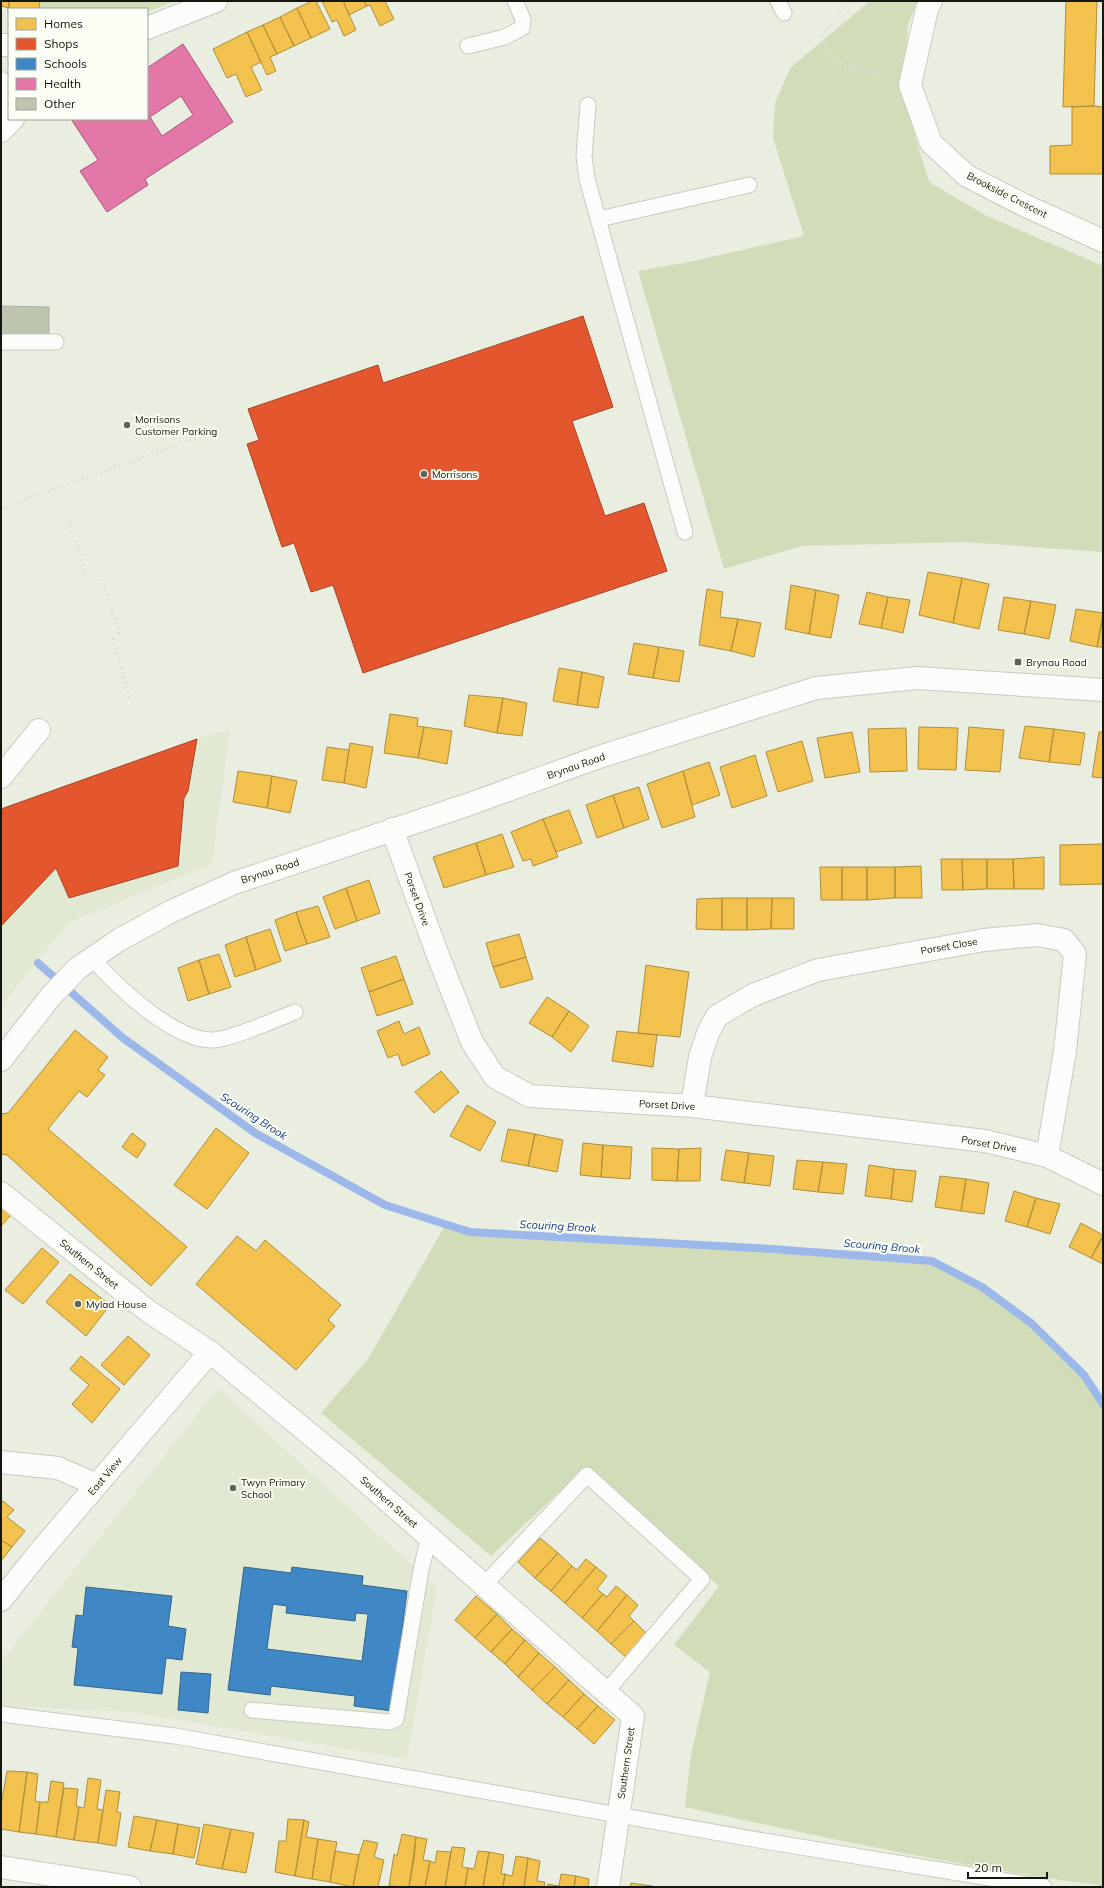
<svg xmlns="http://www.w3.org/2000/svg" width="1104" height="1888" viewBox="0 0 1104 1888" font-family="Mulish,sans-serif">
<rect width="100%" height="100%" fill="#e9eee0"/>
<path fill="#e1e9d2" d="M230,729L212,864L68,923L1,1006V809L86,780L197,739Z
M218,1388L437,1588L407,1759L131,1712L1,1706V1664L5,1657Z"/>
<path fill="#d1ddb9" d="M40,1H175L147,12V9H39Z
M870,1H918L908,24L903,96L929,182L985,215L1103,266V552L965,542L802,546L724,569L638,271L689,262L804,236L773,138L775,103L791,67Z
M446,1224L470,1232L772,1249L932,1261L982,1287L1031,1323L1084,1375L1103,1404V1886C962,1867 823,1838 685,1807L691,1755L710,1672L674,1645L719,1586L586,1467L491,1556L321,1413L368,1359Z"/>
<path fill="#f2c14e" stroke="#af8e3b" d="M1,1H9V8L1,6Z
M9,1H40L39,9H9L8,12Z
M312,1H316L330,29L311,38L297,8Z
M322,1H343L356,30L344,36L337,20L332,22Z
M343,1H364L367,6L349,15Z
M364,1H385L394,19L380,26L370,5L367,6Z
M1066,1H1097L1094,106L1063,107Z
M297,8L311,38L294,46L280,17Z
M280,17L294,46L277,54L263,25Z
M263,25L277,54L270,57L276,71L267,75L247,32Z
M247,32L261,62L251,67L262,90L246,97L236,74L227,78L213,49Z
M1094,106L1103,107V174H1050V146L1072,145V107Z
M928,572L962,578L953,623L919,615Z
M962,578L989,584L979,629L953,623Z
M791,585L816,590L809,634L785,629Z
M707,589L723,592L720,617L738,619L731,651L699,645Z
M816,590L839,595L831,638L809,634Z
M867,592L888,597L881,628L859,624Z
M888,597L910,600L903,633L881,628Z
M1004,597L1031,601L1024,634L998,630Z
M1031,601L1056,605L1049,639L1024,634Z
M1076,609L1103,613L1097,647L1070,641Z
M1103,618V647H1097Z
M738,619L761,623L754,657L731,651Z
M634,643L659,647L653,678L628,674Z
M659,647L684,651L679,682L653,678Z
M559,668L582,672L577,705L553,701Z
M582,672L604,677L598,708L577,705Z
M469,695L503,698L497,733L464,726Z
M503,698L527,703L522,736L497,733Z
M390,714L418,718L417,726L424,727L418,758L384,753Z
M1025,726L1054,729L1049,762L1019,758Z
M424,727L452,731L447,764L418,758Z
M919,727L958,728L956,770L918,769Z
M969,727L1004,730L1000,772L965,770Z
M906,728L907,771L870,772L868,729Z
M1054,729L1085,733L1080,765L1049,762Z
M852,732L860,772L825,778L817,738Z
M1099,732H1103V778L1092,777Z
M802,741L813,781L778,792L766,752Z
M350,743L373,747L366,788L344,783Z
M327,747L349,750L344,783L322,780Z
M755,755L767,796L732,808L720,767Z
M709,762L720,795L692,805L683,771Z
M238,771L272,776L267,808L233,802Z
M683,771L695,817L662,828L647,784Z
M272,776L297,781L290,813L267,808Z
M639,787L649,819L624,828L613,795Z
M613,795L624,828L597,838L586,805Z
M569,810L582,843L556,852L543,819Z
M543,819L558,857L533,866L531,859L523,861L511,832Z
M502,834L514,867L486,875L476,843Z
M476,843L486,875L444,888L433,857Z
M1103,844V884L1060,885V845Z
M1044,857V889H1014L1013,859Z
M941,859H962L963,890H942Z
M962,859H987V889L963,890Z
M987,859H1013L1014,889H987Z
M921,866L922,898H895V867Z
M820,867H842V900H821Z
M842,867H867V900H842Z
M867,867H895V898L867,900Z
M369,880L380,913L357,921L346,888Z
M346,888L357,921L335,929L323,897Z
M722,898H747V930H722Z
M722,898V930L696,929L697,899Z
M747,898H772L771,929L747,930Z
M772,898H794V929H771Z
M318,906L330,937L307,944L296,912Z
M296,912L307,944L285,951L275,920Z
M270,929L281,961L256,970L246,937Z
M519,934L526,957L493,967L486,943Z
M246,937L256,970L235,977L225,945Z
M219,954L231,987L209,994L199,960Z
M396,956L404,979L369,992L361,968Z
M526,957L533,979L501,988L493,967Z
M199,960L209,994L188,1001L178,968Z
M646,965L689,972L680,1037L638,1033Z
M404,979L413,1004L377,1016L369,992Z
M547,997L569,1011L552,1037L529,1023Z
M569,1011L589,1026L571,1052L552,1037Z
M399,1021L404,1034L419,1027L430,1054L402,1066L398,1054L388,1058L377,1031Z
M75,1030L108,1057L98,1070L105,1075L87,1097L79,1091L48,1129L187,1247L151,1286L7,1155L1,1154V1114L8,1113Z
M617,1031L657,1035L653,1067L612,1061Z
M441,1071L459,1092L434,1113L415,1092Z
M467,1105L496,1122L480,1151L450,1136Z
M216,1128L249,1153L207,1209L174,1185Z
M508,1129L535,1134L528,1166L501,1161Z
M132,1133L146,1144L137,1158L122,1147Z
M535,1134L563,1140L557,1172L528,1166Z
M583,1143L603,1145L601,1177L580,1175Z
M603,1145L632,1147L630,1179L601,1177Z
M652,1148L679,1149L677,1181L652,1180Z
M701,1148L700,1181H677L679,1149Z
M726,1150L749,1153L744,1183L721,1180Z
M749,1153L774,1156L770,1186L744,1183Z
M797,1160L823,1162L818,1192L793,1189Z
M823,1162L847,1164L843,1194L818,1192Z
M869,1165L894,1169L891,1199L865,1196Z
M894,1169L916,1171L912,1202L891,1199Z
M940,1176L966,1179L961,1211L935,1207Z
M966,1179L989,1183L984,1214L961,1211Z
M1014,1191L1036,1198L1027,1227L1005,1221Z
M1036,1198L1060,1204L1050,1234L1027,1227Z
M1,1206L11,1215L1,1226Z
M1081,1223L1103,1235L1091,1258L1069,1247Z
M237,1236L256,1251L265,1240L341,1305L328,1320L335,1326L296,1370L196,1284Z
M1103,1237V1264L1091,1258Z
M42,1248L59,1262L23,1304L5,1290Z
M70,1274L110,1305L86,1336L46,1302Z
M128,1336L150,1355L124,1385L101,1365Z
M81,1356L120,1389L92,1423L72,1404L89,1385L70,1369Z
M3,1501L14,1510L7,1517L25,1531L12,1547L1,1540V1503Z
M540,1538L558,1553L535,1578L518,1562Z
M1,1540L12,1547L1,1561Z
M558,1553L572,1566L551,1591L535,1578Z
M586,1559L596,1567L565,1603L551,1591L572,1566L577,1570Z
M596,1567L607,1576L597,1589L603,1594L582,1618L565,1603Z
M616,1586L627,1595L597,1631L582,1618L603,1594L607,1597Z
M627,1595L638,1605L629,1616L634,1621L611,1644L597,1631Z
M476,1596L497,1614L475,1638L455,1620Z
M497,1614L512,1629L491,1652L475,1638Z
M634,1621L648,1635L627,1658L611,1644Z
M512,1629L525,1640L505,1664L491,1652Z
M525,1640L539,1653L518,1677L505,1664Z
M539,1653L555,1667L532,1690L518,1677Z
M555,1667L569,1680L547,1704L532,1690Z
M569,1680L584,1694L563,1717L547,1704Z
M584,1694L598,1706L577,1729L563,1717Z
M598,1706L615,1720L594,1744L577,1729Z
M7,1771L27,1772L19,1832L1,1829V1805Z
M27,1772L38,1774L35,1801L40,1802L36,1834L19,1832Z
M88,1778L101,1780L97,1809L103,1810L98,1843L74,1840L79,1807L84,1808Z
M51,1781L64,1783L56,1837L36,1834L40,1802H48Z
M64,1788L78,1789L76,1806L79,1807L74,1840L56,1837Z
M106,1790L120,1792L117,1812L121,1813L116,1846L98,1843Z
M134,1816L157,1820L150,1851L128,1847Z
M288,1819L304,1820L295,1876L275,1872L279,1841H286Z
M157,1820L178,1824L173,1854L150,1851Z
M304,1820L309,1822L306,1837L318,1839L312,1879L295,1876Z
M178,1824L200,1828L194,1858L173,1854Z
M204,1824L231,1829L222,1869L196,1864Z
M231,1829L254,1833L246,1873L222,1869Z
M402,1834L416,1837L414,1859L409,1887L389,1886L394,1854L397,1856Z
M416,1837L427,1839L423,1860L430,1861L425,1887H409Z
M318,1839L337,1842L330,1882L312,1879Z
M364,1840L378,1843L374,1857L384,1860L378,1887H353L359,1855Z
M452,1847L465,1848L462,1867L468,1868L465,1887H445Z
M335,1851L359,1855L353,1887L330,1882Z
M437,1851L451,1852L445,1887H425L430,1861L435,1863Z
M478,1851L489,1852L483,1887H465L468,1868L474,1869Z
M489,1852L504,1855L501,1874H505L503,1887H483Z
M516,1856L528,1858L524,1887H503L505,1874L512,1876Z
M528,1858L540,1861L537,1881L545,1882L544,1887H524Z
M561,1874L576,1876L574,1887H547L548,1884L559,1886Z
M576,1876L589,1879L588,1887H574Z
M631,1883L652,1886V1887H630Z"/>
<path fill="#e4572e" stroke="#a64424" d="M583,316L613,407L572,421L605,516L644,503L667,571L363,673L333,585L311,592L294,543L282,547L247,444L259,440L248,409L378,365L383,383Z
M197,739L188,791L184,798L178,866L69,898L56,868L1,926V809Z"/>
<path fill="#3f88c5" stroke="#32668e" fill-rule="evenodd" d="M244,1567L291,1573L292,1567L363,1576L362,1585L407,1591L392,1711L354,1706L355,1696L271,1686L270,1695L228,1690ZM273,1604L287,1606L286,1613L355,1621L356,1613L368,1614L362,1661L267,1649Z
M86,1587L172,1596L168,1626L186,1629L182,1660L166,1658L162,1694L74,1685L78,1648L72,1647L76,1615L83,1616Z
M181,1672L211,1674L208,1713L178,1710Z"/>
<path fill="#e377a8" stroke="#a55a7a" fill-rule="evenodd" d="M183,44L233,122L145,179L148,185L107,212L80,171L98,160L71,119H147V68ZM181,96L193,115L162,136L150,117Z"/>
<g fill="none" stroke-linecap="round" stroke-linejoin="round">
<path stroke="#9cb8ea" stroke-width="8" d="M38,963L123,1038L255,1133L385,1205L470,1232L772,1249L932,1261L982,1287L1031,1323L1084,1375L1103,1404"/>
</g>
<path fill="#bfc6af" stroke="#acb0a5" d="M1,306L49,307V335L1,334Z"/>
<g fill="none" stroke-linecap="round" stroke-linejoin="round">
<defs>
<path id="service" d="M778,1L784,13
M468,46L505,37L522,28L523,19L515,1
M588,105L584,156L587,179L685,532
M599,219L749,185
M1,342H56
M92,958C116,986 175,1042 214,1040C235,1038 274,1020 295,1012
M484,1585L587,1475L702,1579L606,1692
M252,1710L389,1722L396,1719L421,1570L429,1537
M1,1714L175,1736L764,1841L1044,1887"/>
<path id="pedestrian" d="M1,777L39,730"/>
<path id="minor" d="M931,1L927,9L910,85L931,143L967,176L1026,206L1103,241
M392,829L437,953L472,1042L495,1077L530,1096L692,1106L985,1141L1047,1156L1103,1184
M1,1060L51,996L78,968L119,940L172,911L234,883L467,805L596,758L816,688L917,678L1103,690
M692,1106L700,1057L708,1033L717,1016L753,995L818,970L984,940L1037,935L1064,940L1075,954L1065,1051L1047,1156
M1,1193L148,1311L210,1352L346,1464L633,1716L608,1887
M1,1462L58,1468L97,1485
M1,1600L37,1555L210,1352"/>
<path id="tertiary" d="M1,1867L130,1887"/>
<path id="secondary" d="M147,28L216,1
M1,45H9
M1,83L8,100L9,109
M1,131L13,119"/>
</defs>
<use href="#service" stroke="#c7cbc1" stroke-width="17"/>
<use href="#pedestrian" stroke="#c7cbc1" stroke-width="24"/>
<use href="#minor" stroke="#c7cbc1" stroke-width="24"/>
<use href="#tertiary" stroke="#c7cbc1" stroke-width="24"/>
<use href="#secondary" stroke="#c7cbc1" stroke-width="24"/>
<path stroke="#dddfdb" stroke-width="2.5" stroke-dasharray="2 3" stroke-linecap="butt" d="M852,1L840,12L822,36L833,61L886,78
M1,508L217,431
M69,521L87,579
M100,575L120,636
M113,638L130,699"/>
<use href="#service" stroke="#fcfcfa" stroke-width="15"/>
<use href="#pedestrian" stroke="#fcfcfa" stroke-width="22"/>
<use href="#minor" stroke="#fcfcfa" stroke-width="22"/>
<use href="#tertiary" stroke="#fcfcfa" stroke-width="22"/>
<use href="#secondary" stroke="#fcfcfa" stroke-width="22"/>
</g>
<g fill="#5f6258" stroke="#fbfef4" stroke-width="1.5">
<circle cx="127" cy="425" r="4"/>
<circle cx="424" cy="474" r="4"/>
<rect x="1014" y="658" width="8" height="8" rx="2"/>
<circle cx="78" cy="1304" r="4"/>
<circle cx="233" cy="1488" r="4"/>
</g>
<g text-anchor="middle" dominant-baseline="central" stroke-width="4" stroke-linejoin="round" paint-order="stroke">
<g font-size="10" fill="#14170e" stroke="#fbfef4">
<text transform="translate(1007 195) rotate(27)">Brookside Crescent</text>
<text transform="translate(576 766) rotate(-19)">Brynau Road</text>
<text transform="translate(270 871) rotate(-18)">Brynau Road</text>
<text transform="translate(417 899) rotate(70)">Porset Drive</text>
<text transform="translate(949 946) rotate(-10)">Porset Close</text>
<text transform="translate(667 1105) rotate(3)">Porset Drive</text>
<text transform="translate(989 1144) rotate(10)">Porset Drive</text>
<text transform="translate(89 1264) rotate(39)">Southern Street</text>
<text transform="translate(105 1476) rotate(-50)">East View</text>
<text transform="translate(389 1502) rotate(41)">Southern Street</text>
<text transform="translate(626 1763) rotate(-82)">Southern Street</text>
</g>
<g font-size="10" fill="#14170e" stroke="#fbfef4" text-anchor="start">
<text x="135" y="419">Morrisons<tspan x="135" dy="12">Customer Parking</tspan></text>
<text x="432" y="474">Morrisons</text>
<text x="1026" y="662">Brynau Road</text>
<text x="86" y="1304">Mylad House</text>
<text x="241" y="1482">Twyn Primary<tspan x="241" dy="12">School</tspan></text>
</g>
<g font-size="11" font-style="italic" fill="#14388f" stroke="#fbfef4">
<text transform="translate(254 1116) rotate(33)">Scouring Brook</text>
<text transform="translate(558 1226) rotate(3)">Scouring Brook</text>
<text transform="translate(882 1246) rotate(5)">Scouring Brook</text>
</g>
</g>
<rect width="1104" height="1888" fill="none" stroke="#14170e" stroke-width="4"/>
<rect x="8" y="8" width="140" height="112" fill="#fbfef4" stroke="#9fa298"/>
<rect x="16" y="18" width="20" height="12" fill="#f2c14e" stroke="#9fa298"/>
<text x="44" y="28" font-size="12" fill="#14170e">Homes</text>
<rect x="16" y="38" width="20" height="12" fill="#e4572e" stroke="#9fa298"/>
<text x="44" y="48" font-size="12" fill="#14170e">Shops</text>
<rect x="16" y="58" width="20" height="12" fill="#3f88c5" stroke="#9fa298"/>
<text x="44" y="68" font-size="12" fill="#14170e">Schools</text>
<rect x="16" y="78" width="20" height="12" fill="#e377a8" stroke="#9fa298"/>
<text x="44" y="88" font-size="12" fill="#14170e">Health</text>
<rect x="16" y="98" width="20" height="12" fill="#bfc6af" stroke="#9fa298"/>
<text x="44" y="108" font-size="12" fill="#14170e">Other</text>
<path d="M968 1872v6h79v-6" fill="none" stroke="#14170e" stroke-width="2"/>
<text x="974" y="1872" font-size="12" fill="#14170e" stroke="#fbfef4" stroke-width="3" paint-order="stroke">20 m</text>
</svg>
